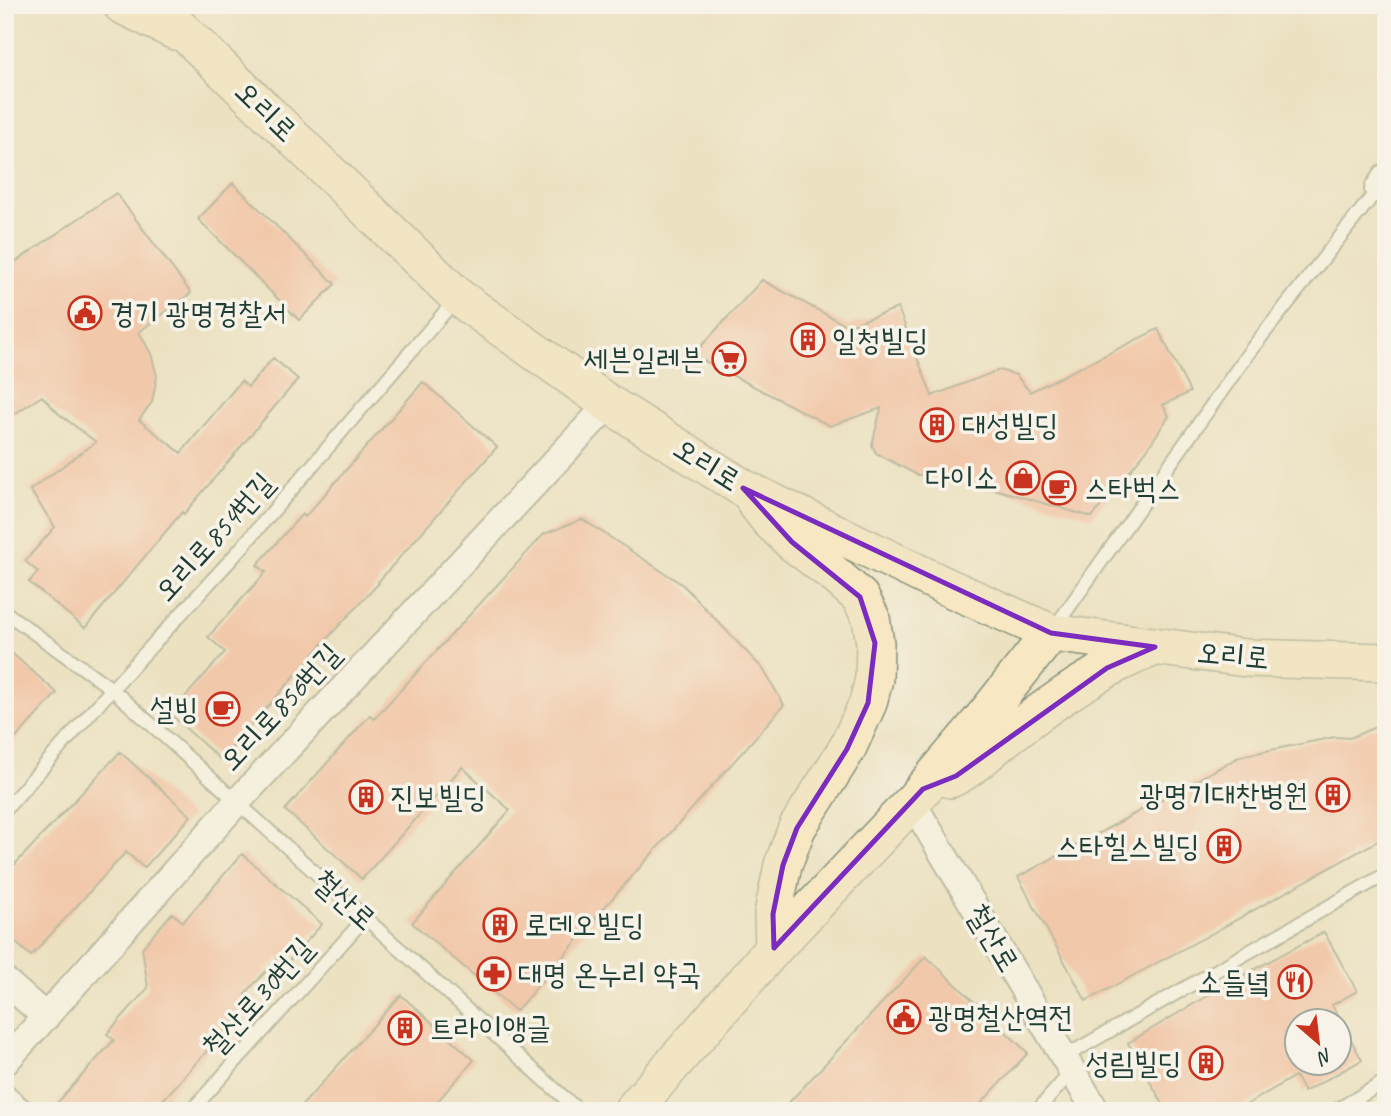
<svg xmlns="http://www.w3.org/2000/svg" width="1391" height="1116" viewBox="0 0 1391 1116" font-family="Caveat,'Poor Story',sans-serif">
<rect width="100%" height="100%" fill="#f7f3e8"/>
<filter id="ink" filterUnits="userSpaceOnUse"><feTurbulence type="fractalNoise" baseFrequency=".0143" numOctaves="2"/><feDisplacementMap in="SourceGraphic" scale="14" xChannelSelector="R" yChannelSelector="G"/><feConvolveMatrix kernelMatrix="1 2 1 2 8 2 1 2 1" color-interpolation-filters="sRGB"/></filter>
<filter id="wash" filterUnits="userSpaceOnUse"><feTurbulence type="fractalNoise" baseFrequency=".00686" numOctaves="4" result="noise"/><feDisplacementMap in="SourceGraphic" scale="28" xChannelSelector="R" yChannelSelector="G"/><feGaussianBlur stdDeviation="1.57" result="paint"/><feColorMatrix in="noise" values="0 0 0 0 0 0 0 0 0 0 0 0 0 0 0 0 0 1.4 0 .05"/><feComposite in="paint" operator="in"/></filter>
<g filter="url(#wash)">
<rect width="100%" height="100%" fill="#ece2c2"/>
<g id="blocks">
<path fill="#f9a88d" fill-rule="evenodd" d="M233,183L335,284L299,320L198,219Z
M116,193L191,293L139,332L151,354L157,376L152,402L139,420L181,453L241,381L248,387L273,358L298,379L184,514L182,512L85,628L29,582L38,572L25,561L55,527L30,490L96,442L59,414L42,396L5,420V269Z
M762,280L847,326L898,308L932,396L999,370L1016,375L1030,392L1158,329L1190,392L1163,405L1169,416L1146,451L1092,517L931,471L922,475H917L876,453L872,445L881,408L830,426L693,355Z
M423,382L497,447L378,582L379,583L333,632L221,760L170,714L225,652L208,637L266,572L257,565L302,514L305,517Z
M582,519L683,585L763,669L784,705L587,927L588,928L516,1011L412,923L510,810L462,767L362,879L285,810L370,715L374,719L544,534Z
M5,647L57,693L5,750Z
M1380,725L1383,838L1211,934L1086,1001L1018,877L1241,756L1335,737L1350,738Z
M120,752L191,816L144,868L126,852L31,956L5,933V875Z
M242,854L322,924L286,964L279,957L245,994L252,1001L153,1111H50L114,1040L107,1034L148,988L142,948L172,913L183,922Z
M1324,932L1357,991L1332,1005L1362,1060L1304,1092L1295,1076L1236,1111H1167L1128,1043L1227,984ZM1297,1021H1339V1063H1297Z
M926,956L1028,1053L974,1111H781Z
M401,995L474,1060L429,1111H297Z"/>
</g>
</g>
<g filter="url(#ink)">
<use href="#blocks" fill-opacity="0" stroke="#86907b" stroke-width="2"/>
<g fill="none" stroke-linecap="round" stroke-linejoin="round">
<defs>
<path id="lane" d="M5,612L112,689L579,1111
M1055,627L1250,351L1378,189
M5,810L112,689L236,554L456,299
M1064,1057L1386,874
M191,1111L365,918
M1037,1111L1072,1071
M1335,1111L1386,1081"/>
<path id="street" d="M1378,189L1386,177
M912,802L1096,1111
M5,981L46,1017
M5,1062L237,802L609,404
M5,1099L19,1111"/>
<path id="secondary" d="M122,5L175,31
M156,5L458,297L609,404L743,488L945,586L1051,633L1246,658L1386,662
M755,502L769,520L792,542L834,574L860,597L871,618L875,643L874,679L868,703L847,749L797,828L783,865L773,914L774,948
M950,779C971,770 989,751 1007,737C1052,702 1101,667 1155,647
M632,1111L774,948L912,802L980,722L1051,633"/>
</defs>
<use href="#lane" stroke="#86907b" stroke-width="16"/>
<use href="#street" stroke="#86907b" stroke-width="30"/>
<use href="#secondary" stroke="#86907b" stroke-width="40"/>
<use href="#lane" stroke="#fff" stroke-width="12"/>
<use href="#street" stroke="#fff" stroke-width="26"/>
<use href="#secondary" stroke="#f7e8c3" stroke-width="37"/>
</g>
</g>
<path d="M0 0H1391V1116H0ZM743,488L1051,633L1155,647L1107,668L956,776L923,789L774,948L773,914L783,865L797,828L847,749L868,703L875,643L860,597L792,542Z" fill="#ece2c2" fill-opacity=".55" fill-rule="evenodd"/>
<path fill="none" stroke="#7b2cbf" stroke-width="5" stroke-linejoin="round" d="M743,488L1051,633L1155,647L1107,668L956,776L923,789L774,948L773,914L783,865L797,828L847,749L868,703L875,643L860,597L792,542Z"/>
<defs>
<symbol id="civic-ring" viewBox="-11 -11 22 22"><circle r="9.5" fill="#f7f3e8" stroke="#c8321e" stroke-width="1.5"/><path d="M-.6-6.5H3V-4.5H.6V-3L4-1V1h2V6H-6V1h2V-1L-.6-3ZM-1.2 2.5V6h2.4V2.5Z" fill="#c8321e"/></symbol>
<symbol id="building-ring" viewBox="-11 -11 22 22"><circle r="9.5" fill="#f7f3e8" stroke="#c8321e" stroke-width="1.5"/><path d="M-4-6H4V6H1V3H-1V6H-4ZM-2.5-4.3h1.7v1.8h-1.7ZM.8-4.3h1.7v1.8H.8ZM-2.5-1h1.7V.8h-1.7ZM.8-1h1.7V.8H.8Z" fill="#c8321e"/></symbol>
<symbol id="supermarket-ring" viewBox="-11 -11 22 22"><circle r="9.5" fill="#f7f3e8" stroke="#c8321e" stroke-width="1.5"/><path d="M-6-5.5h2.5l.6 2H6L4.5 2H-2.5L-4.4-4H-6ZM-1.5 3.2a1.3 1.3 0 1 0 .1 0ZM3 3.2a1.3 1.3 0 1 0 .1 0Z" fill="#c8321e"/></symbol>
<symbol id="shop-ring" viewBox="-11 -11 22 22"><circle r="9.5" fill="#f7f3e8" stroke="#c8321e" stroke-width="1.5"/><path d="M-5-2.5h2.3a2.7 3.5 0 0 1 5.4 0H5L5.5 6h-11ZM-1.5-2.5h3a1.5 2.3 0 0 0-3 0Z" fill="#c8321e"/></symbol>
<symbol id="cafe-ring" viewBox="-11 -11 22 22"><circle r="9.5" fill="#f7f3e8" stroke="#c8321e" stroke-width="1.5"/><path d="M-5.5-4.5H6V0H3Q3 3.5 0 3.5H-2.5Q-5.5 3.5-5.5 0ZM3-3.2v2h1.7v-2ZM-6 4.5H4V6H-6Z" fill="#c8321e"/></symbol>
<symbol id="pharmacy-ring" viewBox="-11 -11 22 22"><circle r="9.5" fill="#f7f3e8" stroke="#c8321e" stroke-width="1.5"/><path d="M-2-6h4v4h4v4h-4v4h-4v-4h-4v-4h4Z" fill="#c8321e"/></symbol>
<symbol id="restaurant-ring" viewBox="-11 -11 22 22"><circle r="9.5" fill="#f7f3e8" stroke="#c8321e" stroke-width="1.5"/><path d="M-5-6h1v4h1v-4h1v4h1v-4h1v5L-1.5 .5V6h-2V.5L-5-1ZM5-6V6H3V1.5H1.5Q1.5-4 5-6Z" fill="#c8321e"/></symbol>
</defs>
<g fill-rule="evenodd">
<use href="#civic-ring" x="66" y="294" width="38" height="38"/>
<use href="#building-ring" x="789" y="321" width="38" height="38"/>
<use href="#supermarket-ring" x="710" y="340" width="38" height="38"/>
<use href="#building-ring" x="918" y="406" width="38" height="38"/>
<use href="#shop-ring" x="1004" y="459" width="38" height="38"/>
<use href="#cafe-ring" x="1040" y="469" width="38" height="38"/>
<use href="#cafe-ring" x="204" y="690" width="38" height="38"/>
<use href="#building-ring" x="1314" y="776" width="38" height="38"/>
<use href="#building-ring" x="347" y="778" width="38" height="38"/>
<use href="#building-ring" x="1205" y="827" width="38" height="38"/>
<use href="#building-ring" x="481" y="906" width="38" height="38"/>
<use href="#pharmacy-ring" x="475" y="955" width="38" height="38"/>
<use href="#restaurant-ring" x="1276" y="963" width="38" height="38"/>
<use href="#civic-ring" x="885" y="998" width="38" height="38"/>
<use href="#building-ring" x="386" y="1009" width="38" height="38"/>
<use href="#building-ring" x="1187" y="1044" width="38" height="38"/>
</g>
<g text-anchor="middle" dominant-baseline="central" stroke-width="7" stroke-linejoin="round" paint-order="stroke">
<g font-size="30" fill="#1f3d34" stroke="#f7f3e8">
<text transform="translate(266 111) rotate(44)">오리로</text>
<text transform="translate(707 464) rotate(32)">오리로</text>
<text transform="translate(214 537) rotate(-48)">오리로854번길</text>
<text transform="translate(1233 655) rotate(5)">오리로</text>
<text transform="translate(280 707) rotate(-47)">오리로856번길</text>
<text transform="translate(345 900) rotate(42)">철산로</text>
<text transform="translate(993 938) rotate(59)">철산로</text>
<text transform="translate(258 997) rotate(-48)">철산로30번길</text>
</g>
<g font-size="30" fill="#1f3d34" stroke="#f7f3e8" text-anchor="start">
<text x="110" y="313">경기 광명경찰서</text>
<text x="832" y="340">일청빌딩</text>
<text x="704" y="359" text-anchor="end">세븐일레븐</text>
<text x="962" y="425">대성빌딩</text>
<text x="998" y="478" text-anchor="end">다이소</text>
<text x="1084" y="488">스타벅스</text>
<text x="198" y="709" text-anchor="end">설빙</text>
<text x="1308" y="795" text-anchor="end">광명기대찬병원</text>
<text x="390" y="797">진보빌딩</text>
<text x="1200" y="846" text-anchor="end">스타힐스빌딩</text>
<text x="524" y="925">로데오빌딩</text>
<text x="518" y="974">대명 온누리 약국</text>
<text x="1270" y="982" text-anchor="end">소들녘</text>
<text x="928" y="1017">광명철산역전</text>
<text x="430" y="1028">트라이앵글</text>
<text x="1182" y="1063" text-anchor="end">성림빌딩</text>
</g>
</g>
<rect width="1391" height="1116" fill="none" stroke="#f7f3e8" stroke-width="28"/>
<g transform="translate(1318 1042) rotate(152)"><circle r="33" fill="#f7f3e8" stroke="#a1aaa0" stroke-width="2"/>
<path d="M0-5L12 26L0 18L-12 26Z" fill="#c8321e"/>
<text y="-10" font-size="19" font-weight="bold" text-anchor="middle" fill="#1f3d34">N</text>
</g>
</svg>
